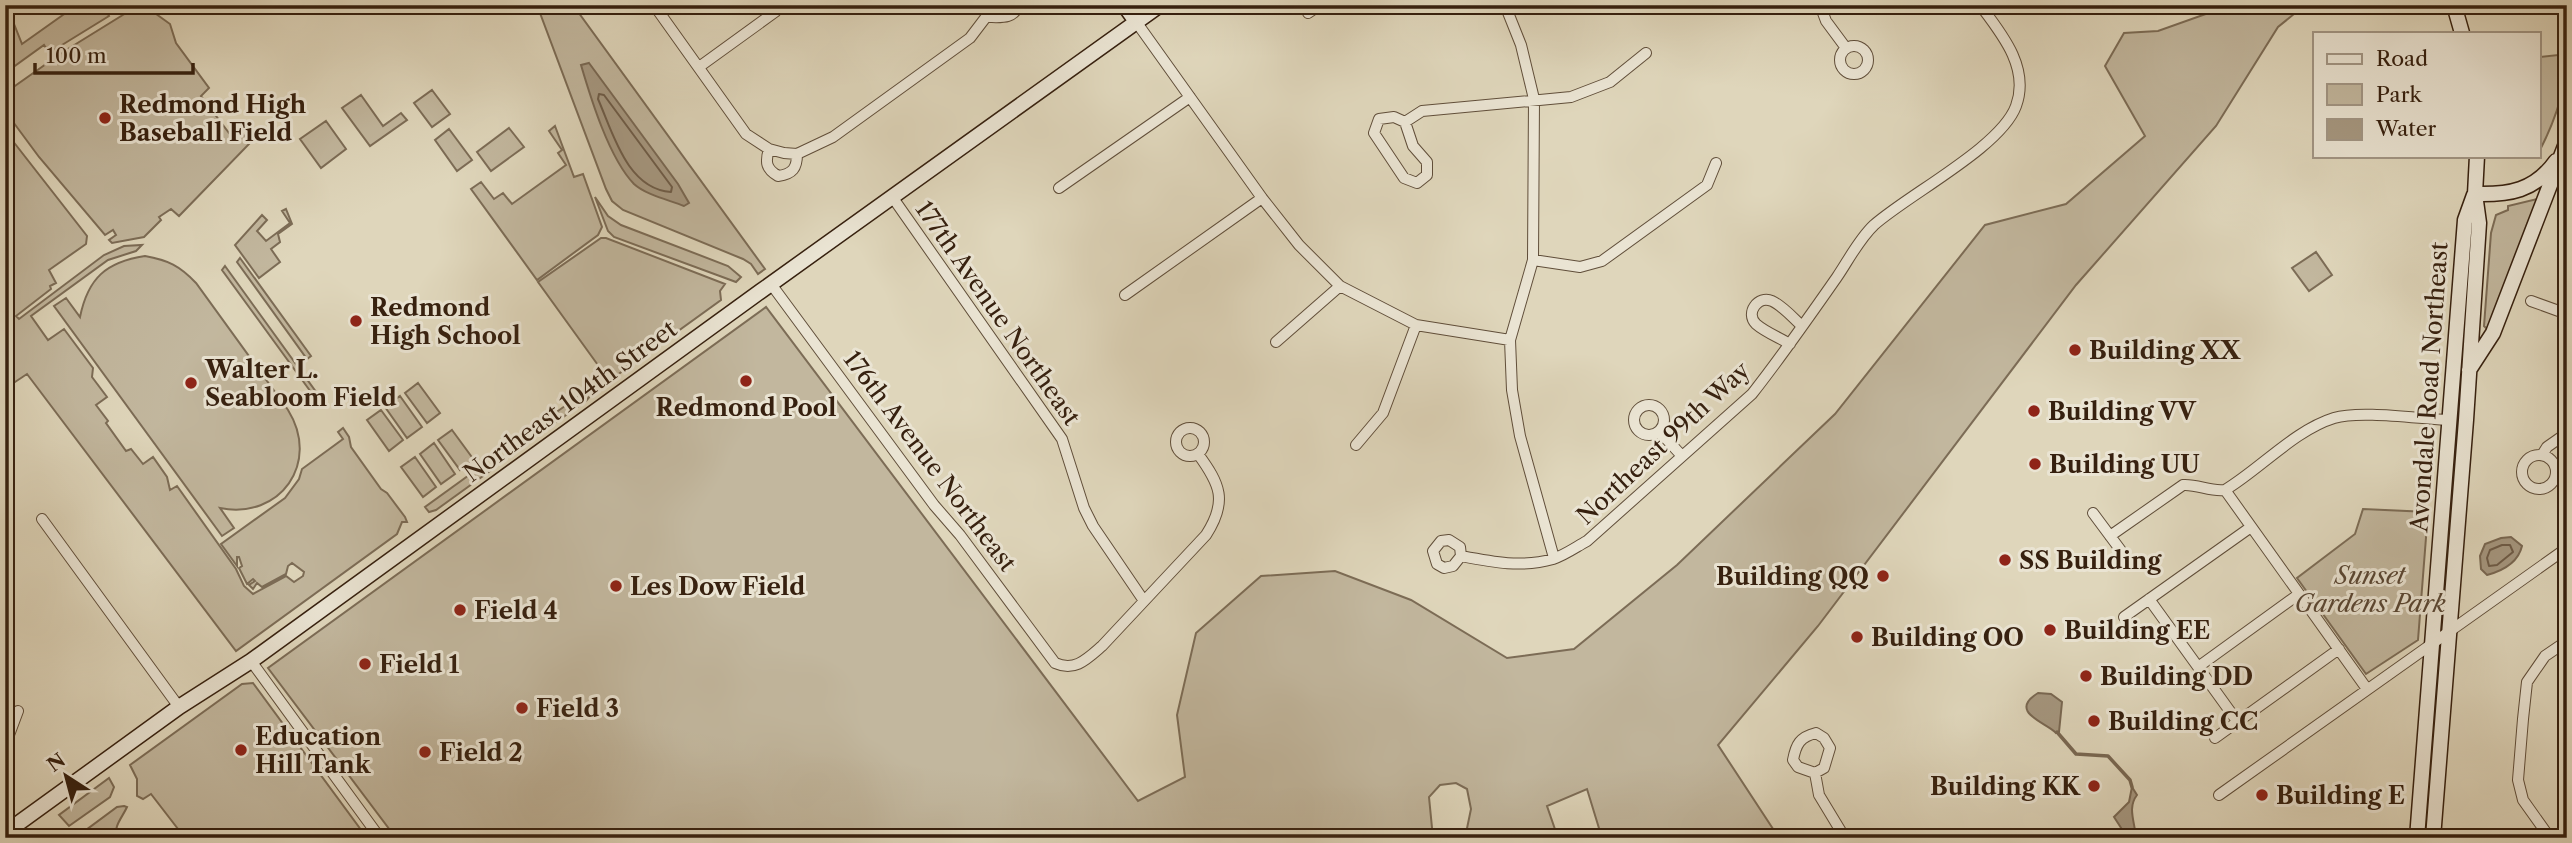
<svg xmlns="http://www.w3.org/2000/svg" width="2572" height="843" viewBox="0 0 2572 843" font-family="'Libre Caslon Text',serif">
<rect width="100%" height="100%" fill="#dfd6bb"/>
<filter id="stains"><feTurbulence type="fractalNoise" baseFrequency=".00286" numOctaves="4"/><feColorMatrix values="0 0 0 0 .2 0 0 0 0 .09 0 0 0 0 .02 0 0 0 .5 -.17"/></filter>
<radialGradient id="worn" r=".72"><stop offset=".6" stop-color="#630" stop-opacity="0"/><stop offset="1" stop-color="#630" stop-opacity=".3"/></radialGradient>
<path fill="#c2b79e" stroke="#7c6c56" stroke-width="2" d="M77,5H102L109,16L49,53L44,45L5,73V10L8,9L22,44Z
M139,5L145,6L170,24L176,43L209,88L201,96L229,133L238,128L250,143L179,216L171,209L159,217L161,220L144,237L112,243L109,240L116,235L113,230L105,235L39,157L5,111V93L63,52Z
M537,5H573L765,269L758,274L751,264L743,259L623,210L612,201L606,189Z
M2231,5H2305L2278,27L2216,126L2076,285L1818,626L1718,745L1779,838H1602L1587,789L1547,806L1558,838H1465L1471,809L1467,789L1456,783L1440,785L1429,797L1433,838H396L268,668L766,307L1138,801L1185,777L1177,715L1196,633L1261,576L1335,571L1411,600L1507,658L1574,649L1677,565L1835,414L1985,225L2066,204L2145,136L2105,66L2124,33L2158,31Z
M2567,54C2567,89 2555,121 2539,152V57Z
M432,90L450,114L432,127L414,103Z
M361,95L383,126L401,113L407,120L370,146L342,108Z
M326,121L346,149L321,168L300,139Z
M555,126L574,177L583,174L602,227L598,235L537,280L471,189L481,182L494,199L503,193L512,204L566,165L558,153L562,150L549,131Z
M509,128L524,147L491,171L477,152Z
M449,129L472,160L457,171L435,140Z
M5,131L87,236L86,244L49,270L56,283L50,286L51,289L16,316L19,319L104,255L124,246L142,245L136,251L108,260L31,316L48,340L64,329L93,368L92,377L107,397L96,405L108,421L106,423L126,451L131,449L143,464L153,457L167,477L170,490L177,486L236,569L244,586L253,594L286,576L294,582L303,576L304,572L292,563L288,566L286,574L262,587L257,583L253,589L249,585L255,581L253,579L247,584L239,568L242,566L239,557H237V566L221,544L285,498L299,479L302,469L343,439L338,432L343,428L349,437L351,447L381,489L387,493L405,517L407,522H402L397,534L236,651L27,374L9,386L5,381V357L11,352L5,344Z
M595,197L608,216L621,225L728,266L741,277L736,282L614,237L608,231Z
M2537,199L2540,201L2489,328H2486L2484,326L2491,233L2496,215L2508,210V206Z
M286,209L292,224L278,234L280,242L271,249L280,262L259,278L235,245L262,215L267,220L257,231L266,241L290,223L282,211Z
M601,238H606L725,284L720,291L721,300L613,378L608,379L538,282Z
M2316,252L2332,275L2309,291L2292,268Z
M145,256C168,260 180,266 196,283L288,410C321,463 280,520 220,508L234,528L222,536L54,306L66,298L80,317C88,278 106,262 145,256Z
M240,258L311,356L307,359L237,262Z
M225,266L319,396L316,399L222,270Z
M418,383L440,413L427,423L405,393Z
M589,389L591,395L586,401L536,436L529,439L524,435Z
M400,396L422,427L407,438L385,407Z
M381,410L403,440L389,451L367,420Z
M452,430L474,460L460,470L438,440Z
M434,443L455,474L441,484L420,454Z
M415,457L436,487L423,497L401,467Z
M483,465L490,471L436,510L429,512L425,507Z
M2363,509L2428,512L2418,640L2366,674L2297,578L2355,534Z
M253,683L367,838H185L151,794L143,799L137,796V779L130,765L242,684Z
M109,778L114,787L110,797L69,826L59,815Z
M124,806L127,807C122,818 114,825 116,838H80L82,833L117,807Z"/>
<path fill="#a69881" stroke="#796853" stroke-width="2" d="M589,63L678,184L689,203L684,206C669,200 646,195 634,184C609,158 591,99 581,65Z
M2511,537L2522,546C2518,563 2502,571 2487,575L2481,569L2480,556L2485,544L2501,538Z
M2038,693L2051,694L2062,702L2059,732L2056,733C2047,723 2007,712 2038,693Z
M2132,787L2137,795C2127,808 2135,822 2136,838L2127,837L2114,817L2129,802Z"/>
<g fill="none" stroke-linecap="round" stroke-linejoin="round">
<path stroke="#6e5c48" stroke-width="2" d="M599,94L604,95L672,187L671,192C627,189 613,133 598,99Z
M2502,545H2510L2513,552L2497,565L2489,566L2487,558L2490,550Z"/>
<path stroke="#796853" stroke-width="3.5" d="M2057,732L2076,754L2108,756L2130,780L2132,787"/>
<defs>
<path id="street" d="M654,5L746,134L769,149L784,153L797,154L833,137L970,38L986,17L988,5
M1505,5L1521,45L1534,99L1533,260L1510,340L1512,390L1520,436L1554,558
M1820,5L1826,21L1846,48
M1308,13L1320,5
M986,17C1000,17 1013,20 1019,5
M1137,23L1262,198L1299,245L1340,286L1416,325L1510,340
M1840 60a14 14 0 1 1 28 0a14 14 0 1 1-28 0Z
M699,67L775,12L781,5
M1405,122L1413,146L1427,162V175L1417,183L1404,178L1374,133L1379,119L1394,117L1405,122L1422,111L1571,97L1610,82L1646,53
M769,149C765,162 766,169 778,176C793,174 797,168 797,154
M1059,188L1190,97
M893,198L1062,439L1084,508L1093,526L1144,601
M1533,260L1580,267L1602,261L1707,185L1716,163
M771,284L934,505L960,535L1055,663C1075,672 1087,659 1102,646L1206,535C1228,501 1220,484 1198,454
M1125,295L1262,198
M2531,301L2567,314
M1276,342L1340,286
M1790,344C1780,338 1765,332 1756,324C1745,313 1758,295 1772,301C1783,306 1793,318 1802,326
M5,377H6
M1634 420a15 15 0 1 1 30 0a15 15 0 1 1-30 0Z
M1176 442a14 14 0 1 1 28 0a14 14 0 1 1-28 0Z
M1660,432L1682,456
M1356,445L1383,413L1416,325
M2522 472a17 17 0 1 1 34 0a17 17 0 1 1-34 0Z
M2542,455L2547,447L2567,433
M2225,490L2367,689
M2093,513L2122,552
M42,519L179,707
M2110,536L2183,485C2198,484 2210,492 2225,490C2260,469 2295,430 2334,418C2360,410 2420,419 2449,420
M1461,556L1453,566L1444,568L1437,564L1433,551L1441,541L1449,540L1460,547L1461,556C1492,562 1522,568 1553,559C1565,555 1576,547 1587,541L1752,394C1782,356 1809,317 1837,277C1848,261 1859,239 1874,225C1909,194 2001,147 2016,106C2030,68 2002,34 1980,5
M2149,599L2237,721
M2124,617L2251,527
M251,661L380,838
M2198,667L2299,594
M1816,733L1824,738L1830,748L1824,768L1815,773L1798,767L1793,760C1796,744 1800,737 1816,733Z
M5,738L9,735L18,711
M2215,738L2339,649
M1815,773L1819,795L1845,838
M2219,795L2567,548
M2550,838L2523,800L2518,780L2523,719L2527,682L2545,656L2567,641"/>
<path id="secondary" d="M1124,5L1137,23
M2454,5L2462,33
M2475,194C2509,195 2535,191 2556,161
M2469,370L2493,333L2565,146
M5,833L179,707L251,661L761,291L1160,5
M2417,838L2465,220L2474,195
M2433,838L2466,420L2479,223L2475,194L2477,156"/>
</defs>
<use href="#street" stroke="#604e3a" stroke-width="12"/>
<use href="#secondary" stroke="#36200f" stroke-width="17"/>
<use href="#street" stroke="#eae4d3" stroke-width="10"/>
<use href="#secondary" stroke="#eae4d3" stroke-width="14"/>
</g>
<g fill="#8f2418" stroke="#eae4d3" stroke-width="2.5">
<circle cx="105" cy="118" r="7"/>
<circle cx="356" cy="321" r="7"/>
<circle cx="2075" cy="350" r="7"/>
<circle cx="746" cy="381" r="7"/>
<circle cx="191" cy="383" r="7"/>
<circle cx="2034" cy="411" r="7"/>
<circle cx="2035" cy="464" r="7"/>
<circle cx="2005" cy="560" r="7"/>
<circle cx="1883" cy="576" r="7"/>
<circle cx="616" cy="586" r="7"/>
<circle cx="460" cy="610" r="7"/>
<circle cx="2050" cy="630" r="7"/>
<circle cx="1857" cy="637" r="7"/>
<circle cx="365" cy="664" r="7"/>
<circle cx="2086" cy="676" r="7"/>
<circle cx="522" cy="708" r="7"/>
<circle cx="2094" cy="721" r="7"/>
<circle cx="241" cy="750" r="7"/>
<circle cx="425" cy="752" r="7"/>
<circle cx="2094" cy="786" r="7"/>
<circle cx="2262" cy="795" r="7"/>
</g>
<g text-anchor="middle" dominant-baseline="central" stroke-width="6" stroke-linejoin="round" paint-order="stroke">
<g font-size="24" font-weight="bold" fill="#36200f" stroke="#eae4d3" text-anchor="start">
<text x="119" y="104">Redmond High<tspan x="119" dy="28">Baseball Field</tspan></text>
<text x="370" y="307">Redmond<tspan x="370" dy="28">High School</tspan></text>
<text x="2089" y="350">Building XX</text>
<text x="205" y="369">Walter L.<tspan x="205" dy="28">Seabloom Field</tspan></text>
<text x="746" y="407" text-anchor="middle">Redmond Pool</text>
<text x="2048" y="411">Building VV</text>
<text x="2049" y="464">Building UU</text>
<text x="2019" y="560">SS Building</text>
<text x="1869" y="576" text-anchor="end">Building QQ</text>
<text x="630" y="586">Les Dow Field</text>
<text x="474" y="610">Field 4</text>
<text x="2064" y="630">Building EE</text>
<text x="1871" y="637">Building OO</text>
<text x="379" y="664">Field 1</text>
<text x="2100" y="676">Building DD</text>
<text x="536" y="708">Field 3</text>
<text x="2108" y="721">Building CC</text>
<text x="255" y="736">Education<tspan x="255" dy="28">Hill Tank</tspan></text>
<text x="439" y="752">Field 2</text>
<text x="2080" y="786" text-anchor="end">Building KK</text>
<text x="2276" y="795">Building E</text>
</g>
<g font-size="24" fill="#36200f" stroke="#eae4d3">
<text transform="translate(998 313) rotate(55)">177th Avenue Northeast</text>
<text transform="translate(2429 387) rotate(-86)">Avondale Road Northeast</text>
<text transform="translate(570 401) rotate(-36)">Northeast 104th Street</text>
<text transform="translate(1663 443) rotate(-43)">Northeast 99th Way</text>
<text transform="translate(930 461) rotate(53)">176th Avenue Northeast</text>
</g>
<g font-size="24" font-style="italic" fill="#594633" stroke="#eae4d3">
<text x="2370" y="575">Sunset<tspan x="2370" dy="28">Gardens Park</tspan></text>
</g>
</g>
<rect width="2572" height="843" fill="none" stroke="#dfd6bb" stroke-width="28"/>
<rect x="7" y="7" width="2558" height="829" fill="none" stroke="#36200f" stroke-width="3.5"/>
<rect x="14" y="14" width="2544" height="815" fill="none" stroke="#36200f" stroke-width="2"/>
<rect x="2313" y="32" width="228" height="126" fill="#eae4d3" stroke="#a29685" stroke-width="2"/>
<rect x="2327" y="54" width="35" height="10" fill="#eae4d3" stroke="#a29685" stroke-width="2"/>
<text x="2376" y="66" font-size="21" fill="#36200f">Road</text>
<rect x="2327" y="84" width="35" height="21" fill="#c2b79e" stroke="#a29685" stroke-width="2"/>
<text x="2376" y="102" font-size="21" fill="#36200f">Park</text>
<rect x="2327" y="119" width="35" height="21" fill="#a69881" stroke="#a29685" stroke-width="2"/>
<text x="2376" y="136" font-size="21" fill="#36200f">Water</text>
<g transform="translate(66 776) rotate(324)" stroke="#eae4d3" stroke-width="5" paint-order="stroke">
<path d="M0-5L12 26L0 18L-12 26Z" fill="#36200f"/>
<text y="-10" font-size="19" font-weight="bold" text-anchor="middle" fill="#36200f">N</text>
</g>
<path d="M35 63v10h158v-10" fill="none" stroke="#36200f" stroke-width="3.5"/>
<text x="46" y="63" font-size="21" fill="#36200f" stroke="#eae4d3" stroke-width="5" paint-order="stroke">100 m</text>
<rect width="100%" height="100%" filter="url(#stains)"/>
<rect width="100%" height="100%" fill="url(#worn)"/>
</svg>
